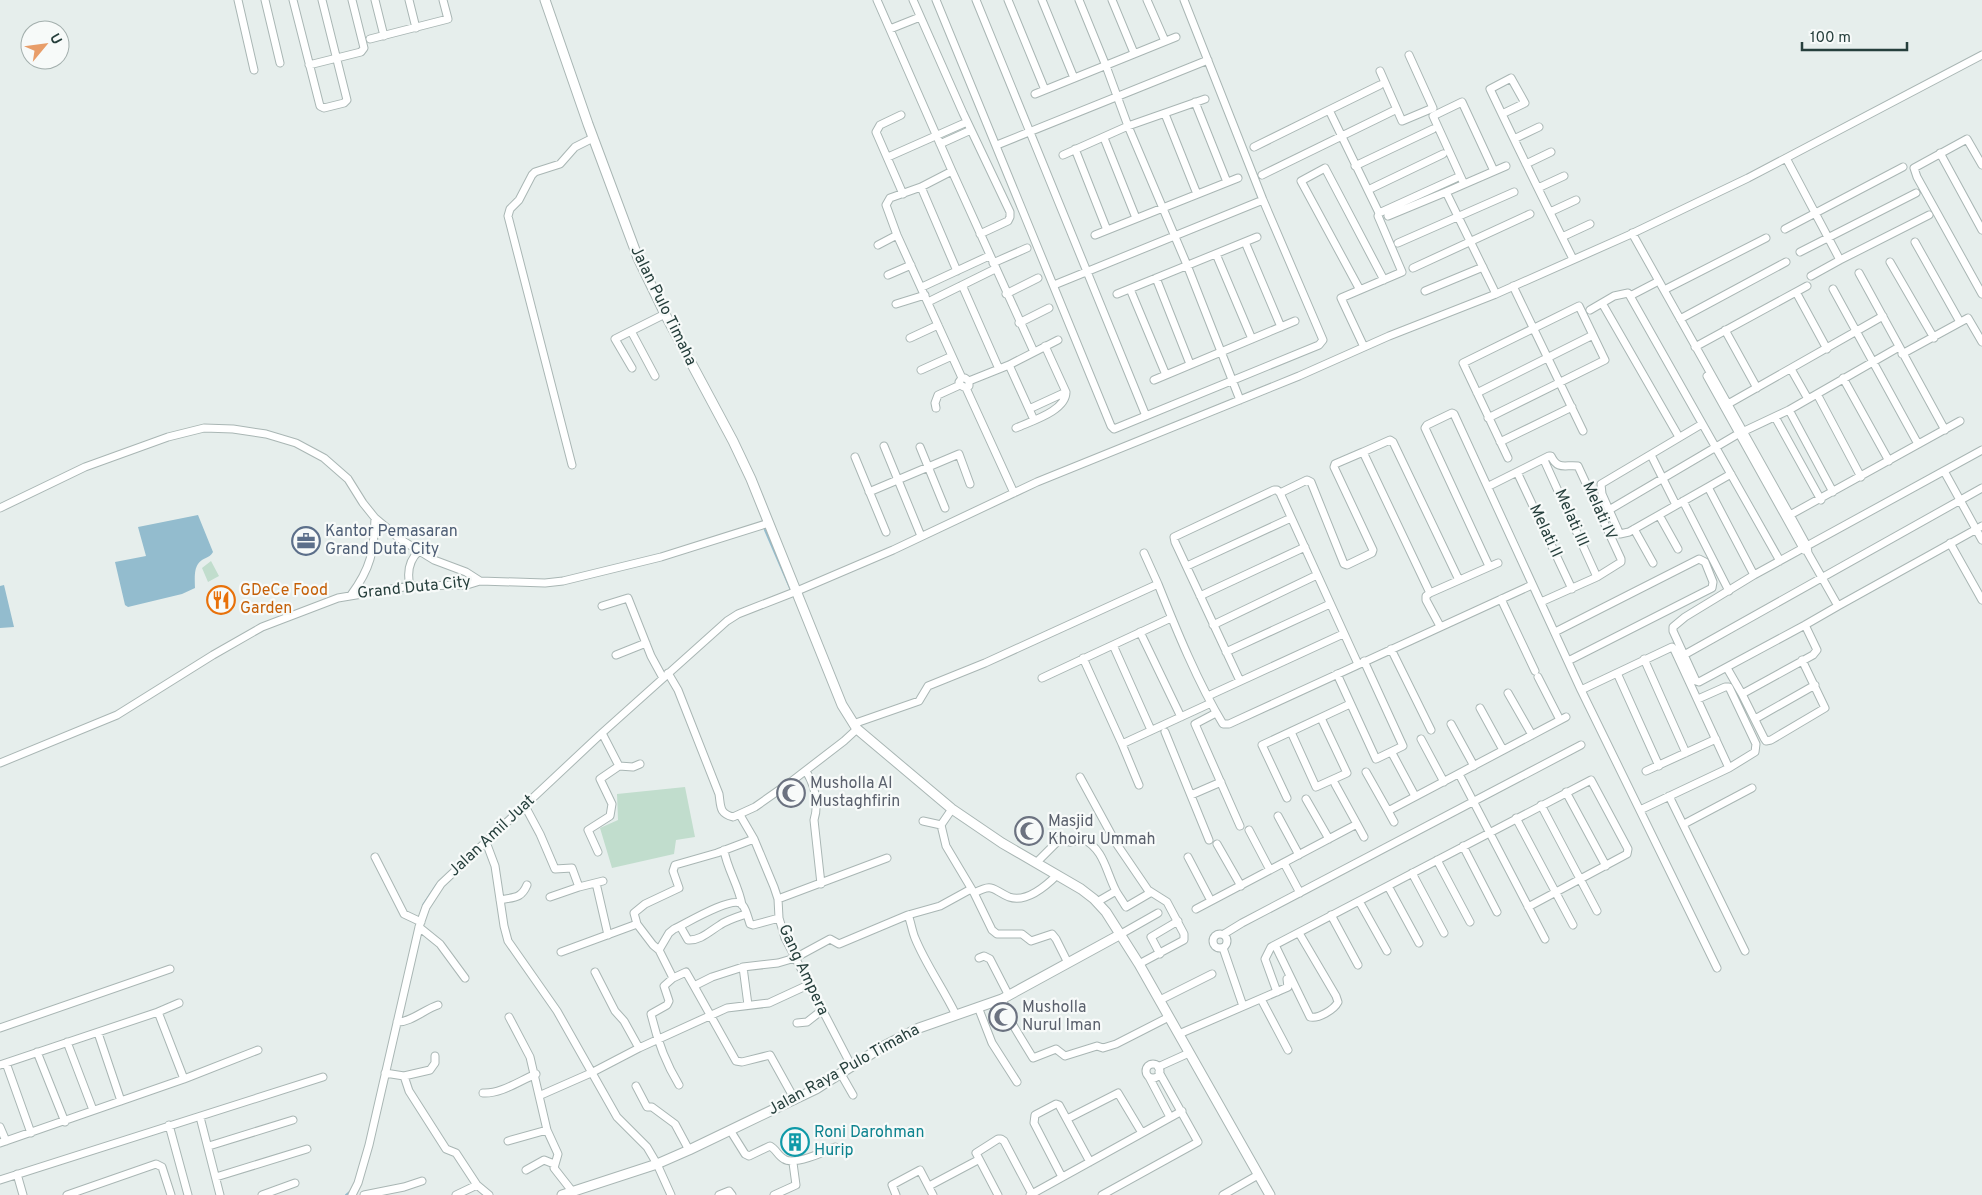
<svg xmlns="http://www.w3.org/2000/svg" width="1982" height="1195" viewBox="0 0 1982 1195" font-family="Overpass,sans-serif">
<rect width="100%" height="100%" fill="#e6eeec"/>
<path fill="#c1ddcd" d="M211,561L219,576L208,582L202,568Z
M685,787L695,837L676,840L674,854L612,868L600,828L618,820L617,794Z"/>
<path fill="#93bcce" d="M198,515L213,552C210,557 207,557 202,560C193,566 195,578 195,588L182,594L128,607L125,605L115,562L146,556L138,527Z
M4,585L14,627L0,628V586Z"/>
<g fill="none" stroke-linecap="round" stroke-linejoin="round">
<path stroke="#93bcce" stroke-width="2" d="M765,530L790,588
M423,905L437,884
M346,1195L352,1190"/>
<defs>
<path id="minor" d="M238,0L254,70
M265,0L280,63
M293,0L320,106L324,108L344,103L347,100L322,0
M375,0L384,36
M409,0L416,28
M877,0L952,171L1034,352
M913,0L963,113L1010,212V217L1008,221L980,234
M936,0L1111,426L1114,429L1319,345L1323,340L1263,200L1184,0
M976,0L1146,416
M1008,0L1045,90
M1042,0L1074,78
M1079,0L1106,66L1128,126L1187,265L1240,400
M1112,0L1134,53
M1147,0L1165,41
M890,29L920,17
M370,39L448,19L443,0
M309,65L361,52L364,48L352,0
M1380,71L1402,121L1433,108L1409,55
M1035,94L1176,37
M1195,102L1227,182
M1329,110L1380,85
M1165,114L1197,194
M1502,114L1525,103L1511,78L1490,89C1517,146 1545,203 1573,259
M901,115L880,125L876,132L903,194
M1104,138L1136,218
M1514,139L1539,127
M940,144L971,130
M997,145L1208,60
M1254,147L1329,110L1379,213L1378,216L1402,272L1341,298L1364,347
M1075,149L1107,230
M1940,153L1982,230
M1063,155L1128,126L1205,99
M888,157L967,122
M1786,158L1840,260L1929,215
M1526,164L1551,152
M1982,165L1967,139L1914,168L1917,177L1982,294
M1355,166L1433,129
M952,171L921,187L890,198L886,205L897,235L962,378
M1262,175L1393,111
M1464,184L1433,116L1462,102L1494,171
M921,187L957,271
M1538,188L1564,176
M1368,190L1443,154
M1446,192L1506,166
M1550,212L1576,200
M1379,213L1456,178
M1388,216L1446,192L1496,294
M1785,229L1903,167
M1632,233L1790,515L1807,546L1808,553L1838,606L1982,526
M1095,235L1238,178
M1562,237L1590,224
M1245,242L1281,327
M1915,242L1960,322
M1398,243L1514,192
M878,245L897,235
M1800,252L1916,193
M1216,254L1252,339
M1890,262L1934,338
M993,263L1027,248
M1413,268L1530,214
M1859,273L1945,430
M888,275L911,265
M1811,276L1840,260
M1156,278L1190,364
M962,285L999,369
M1054,285L1263,200
M1513,286L1583,431
M922,287L989,256
M1130,289L1166,375
M1833,289L1918,444
M1360,290L1301,181L1325,168L1384,280
M1664,290L1766,238
M1425,291L1483,267
M1796,292L1827,349
M1006,294L1038,278
M1117,294L1257,237
M1630,296L1655,283
M928,302L995,269
M1602,303L1679,437
M896,304L925,295
M1590,310L1614,296L1628,293L1630,296L1780,561
M1680,319L1786,262
M1019,323L1049,308
M1725,330L1757,388
M631,331L655,376
M910,338L938,325
M1045,346L1066,392
M1695,347L1807,286
M1902,354L1968,318L1982,342
M1009,365L1034,420
M632,368L615,339L665,314
M1791,369L1808,399
M921,370L952,356
M1707,376L1804,550
M1843,378L1889,461
M1154,380L1295,321
M969,381L965,378H962L959,382L960,385L966,388L969,386V381L1009,365L1058,340
M966,388L1014,493
M1477,393L1593,335
M1817,394L1861,477
M1728,404L1883,316
M936,408L935,403L938,395L960,385
M1789,410L1833,492
M1775,417L1821,500
M1488,418L1605,360L1579,306L1463,363L1508,458
M1702,424L1601,484L1602,494L1618,530L1620,534L1629,532L1731,474
M1016,428C1031,421 1066,411 1066,392L1029,409
M1500,442L1572,407
M884,446L921,536
M920,447L945,508
M1651,455L1676,505
M855,457L886,532
M1544,460L1597,577
M572,465L508,216L510,209L519,200L532,175L535,172L560,164L575,147L593,138
M1944,471L1982,540
M1517,472L1572,589
M1489,486L1549,456H1551C1558,471 1566,464 1578,466L1621,559V562L1597,577L1541,602
M1708,487L1754,575
M869,492L959,454L970,484
M1280,493L1307,480L1311,482L1344,564L1347,565L1372,553L1373,550L1334,467L1335,464L1363,452
M1683,501L1729,591
M0,508L85,467L168,437L204,428L233,429L266,434L296,443L324,458L348,479L363,503L375,518L400,539L434,560L466,572L480,581
M1609,510L1738,434L1789,410L1899,347
M1659,515L1678,549
M1790,515L1960,421
M1634,529L1653,563
M1950,543L1982,600
M1144,553L1158,584
M1187,566L1291,518
M1489,566L1425,428L1427,425L1452,413L1454,414L1581,690L1717,968
M410,586C407,573 408,561 419,551
M1430,593L1363,452L1390,440L1393,442L1459,580
M351,595C371,568 374,551 375,518
M1200,596L1305,547
M1501,599L1535,671
M602,606L628,598L651,656L663,678
M1838,606L1805,625L1699,682L1696,681L1673,631V627L1685,617L1754,575L1982,450
M1213,625L1317,575
M1440,626L1426,600V596L1430,593L1498,563
M1140,632L1181,717
M1555,632L1699,559L1705,562L1713,582L1712,588L1568,661
M1113,645L1151,730
M1391,649L1431,730
M1226,652L1330,604
M616,655L646,643
M1684,655L1982,488
M1083,658L1122,744L1211,703
M1644,659L1686,753
M1727,668L1742,694L1813,655L1817,650L1805,625
M668,673L678,690L719,794C721,807 719,813 733,817L755,807L792,781L844,741L857,729
M1617,673L1659,766
M1337,674L1376,759L1403,746L1364,661
M1538,677L1560,720
M1042,678L1171,618
M1240,681L1175,542L1174,537L1274,490H1277L1280,493L1358,664
M1581,690L1672,647L1674,649L1729,768L1755,752L1756,744L1729,687H1725L1698,699
M1508,693L1532,735
M1742,694L1764,738L1766,741L1771,740L1825,708L1802,660
M1208,696L1343,634
M1480,708L1503,750
M1216,713L1195,724L1240,826
M1755,719L1815,685
M853,724L919,701L928,686L985,663L1158,584C1176,629 1198,683 1223,724H1229L1532,585
M1451,724L1474,766
M1165,732L1209,840
M1291,732L1316,787L1347,773L1321,718
M1421,739L1444,782
M1122,744L1139,785
M1393,755L1415,796
M0,763L117,715L213,655L262,627L338,598L410,586L467,585L480,581L545,583L563,581L661,557L769,523
M619,766L633,767L640,764
M806,771C815,786 819,804 814,820L821,884
M1646,771L1716,739
M1366,772L1388,811
M1459,774L1545,939
M1080,777L1116,843L1148,890L1167,902L1184,934V940L1139,964
M1566,792L1606,866
M1191,795L1221,782
M1669,796L1745,951
M1287,798L1262,745L1350,704
M1306,799L1329,839
M1541,805L1597,911
M525,806L540,834L555,869L572,868L579,887L603,881
M952,809L941,825L946,846L974,893L992,930L997,934H1022L1031,941L1052,934L1056,939L1068,963
M1640,810L1729,768
M740,815L754,839L774,887L778,899L779,918L785,938L852,1067
M1278,816L1299,855
M1516,818L1573,925
M923,821L941,825
M1394,822L1388,811L1566,717
M1357,824L1364,837
M1684,824L1752,788
M1249,830L1270,870
M486,842L495,866L504,926L508,941L557,1011L617,1117L647,1147L657,1164L671,1195
M1217,844L1241,886
M1463,846L1497,912
M724,850C727,869 739,886 742,905
M598,852L588,830L610,816L612,804L600,779L619,766L602,733
M375,857L404,914L421,922
M1188,857L1211,901
M1437,860L1470,922
M1036,863L1059,840L1070,842L1083,839C1104,849 1106,872 1116,891C1119,896 1123,902 1126,907L1150,893
M1284,863L1300,893
M1412,873L1444,933
M596,883L608,935
M1388,886L1419,943
M974,893C994,883 991,889 1009,897C1026,903 1046,886 1057,875
M550,897L579,887
M778,899L887,858
M500,900C514,897 521,899 527,885
M1359,901L1387,951
M1097,902L1116,891
M1196,909L1357,824L1335,784
M908,915C911,922 912,931 915,938C926,965 943,988 956,1015
M1331,915L1358,965
M637,924L653,945L659,950L673,978
M680,926L688,940C700,941 710,931 720,925C727,920 737,917 746,914
M419,927L440,944L465,978
M1213 941a7 7 0 1 1 14 0a7 7 0 1 1-14 0Z
M1121,934L1158,913
M1224,934L1242,923L1581,745
M1275,945L1310,1017C1318,1019 1334,1010 1338,1002L1336,996L1299,933
M1223,948L1243,1006
M659,950L669,933L674,929C687,923 728,898 740,903C745,905 748,918 750,924L753,925L779,918
M561,952L637,924L634,913L645,904L679,888L673,871L675,865L717,853L754,839
M1160,954L1151,937L1178,921
M979,958L984,956L990,959L1009,996
M595,972L615,1011L624,1021L639,1048
M694,986L736,1061L742,1062L770,1055L795,1100
M1277,992L1265,959L1271,947L1591,780L1628,849L1627,854L1528,907
M1002,999L1013,1025L1033,1058L1056,1049L1065,1056L1097,1046L1103,1048L1116,1044L1169,1017
M1261,999L1288,1050
M1160,1000L1212,974
M748,1005L743,967L778,963L795,958L830,939L839,944L908,915L940,906L971,889
M978,1007L992,1043L1017,1082
M158,1012L179,1003
M509,1017L530,1057L547,1130L558,1154L554,1168L572,1191
M397,1022C410,1023 425,1009 438,1005
M797,1023L807,1022L821,1011
M0,1028L170,969
M98,1033L121,1101
M1179,1034L1288,987L1287,979
M67,1042L93,1110
M37,1052L65,1122
M6,1063L31,1133
M1146 1071a7 7 0 1 1 14 0a7 7 0 1 1-14 0Z
M0,1065L158,1012L184,1079
M1158,1067L1189,1053
M385,1073L404,1076L409,1091L446,1149L456,1153L477,1185L489,1195
M841,1074L853,1095
M404,1076L430,1070L435,1063V1056
M1149,1077L1170,1117
M679,1085C665,1062 657,1040 651,1014L667,1005L669,1001L664,986L673,978L686,972L694,986L712,977L743,967
M636,1086L647,1107H652L675,1124L689,1150
M483,1093C501,1094 519,1081 536,1074
M541,1095L591,1073L639,1048L727,1008L769,1003L808,985
M200,1117L220,1195
M1067,1119L1118,1093L1142,1133
M169,1125L188,1195
M0,1127L6,1141
M730,1130L745,1154L749,1156L770,1146C776,1149 778,1156 784,1159C794,1166 824,1152 835,1147
M508,1141L547,1130
M0,1143L184,1079L258,1050
M209,1146L293,1120
M526,1170L544,1160L554,1164
M17,1174L23,1195
M216,1177L307,1149
M1062,1177L1034,1123L1035,1115L1056,1104L1059,1105L1090,1162
M0,1180L323,1077
M929,1186L978,1160
M67,1195L156,1164L162,1167L171,1195
M262,1195L295,1183
M352,1195L358,1183L369,1145L419,927L426,907L441,884L602,733L727,621L738,614L797,591L893,550L1037,482L1299,376L1389,336L1496,294L1629,235L1748,178L1982,55
M364,1195L404,1187L422,1181
M456,1195L477,1185
M719,1195L729,1191L732,1195
M774,1195L796,1185L793,1163
M896,1195L892,1185L920,1170L933,1195
M998,1195L976,1153L998,1139H1001L1004,1141L1032,1194
M1030,1195L1182,1111
M1102,1195L1198,1142L1159,1072
M1223,1195L1258,1175"/>
<path id="tertiary" d="M545,0L588,124L638,258L666,316L733,441L751,479L842,705L857,729L952,809L1002,843L1081,889L1094,899L1106,912L1139,964L1270,1195
M562,1195L657,1164L689,1150L816,1089L882,1047L919,1028L1002,999L1121,934"/>
</defs>
<use href="#minor" stroke="#a9b6b4" stroke-width="9"/>
<use href="#tertiary" stroke="#a9b6b4" stroke-width="11"/>
<use href="#minor" stroke="#fff" stroke-width="7"/>
<use href="#tertiary" stroke="#fff" stroke-width="9"/>
</g>
<defs>
<symbol id="office-ring" viewBox="-11 -11 22 22"><circle r="9.5" fill="#f7faf9" stroke="#5c6f8a" stroke-width="1.5"/><path d="M-6-3h4V-5.5h4V-3h4V5H-6ZM-1-4.5V-3h2v-1.5ZM-6 0V1H6V0Z" fill="#5c6f8a"/></symbol>
<symbol id="restaurant-ring" viewBox="-11 -11 22 22"><circle r="9.5" fill="#f7faf9" stroke="#e8710a" stroke-width="1.5"/><path d="M-5-6h1v4h1v-4h1v4h1v-4h1v5L-1.5 .5V6h-2V.5L-5-1ZM5-6V6H3V1.5H1.5Q1.5-4 5-6Z" fill="#e8710a"/></symbol>
<symbol id="mosque-ring" viewBox="-11 -11 22 22"><circle r="9.5" fill="#f7faf9" stroke="#6b7280" stroke-width="1.5"/><path d="M3.5-4.9A6 6 0 1 0 3.5 4.9A5 5 0 1 1 3.5-4.9Z" fill="#6b7280"/></symbol>
<symbol id="building-ring" viewBox="-11 -11 22 22"><circle r="9.5" fill="#f7faf9" stroke="#0f9aa8" stroke-width="1.5"/><path d="M-4-6H4V6H1V3H-1V6H-4ZM-2.5-4.3h1.7v1.8h-1.7ZM.8-4.3h1.7v1.8H.8ZM-2.5-1h1.7V.8h-1.7ZM.8-1h1.7V.8H.8Z" fill="#0f9aa8"/></symbol>
</defs>
<g fill-rule="evenodd">
<use href="#office-ring" x="290" y="525" width="32" height="32"/>
<use href="#restaurant-ring" x="205" y="584" width="32" height="32"/>
<use href="#mosque-ring" x="775" y="777" width="32" height="32"/>
<use href="#mosque-ring" x="1013" y="815" width="32" height="32"/>
<use href="#mosque-ring" x="987" y="1001" width="32" height="32"/>
<use href="#building-ring" x="779" y="1126" width="32" height="32"/>
</g>
<g text-anchor="middle" dominant-baseline="central" stroke-width="4.5" stroke-linejoin="round" paint-order="stroke">
<g font-size="16" fill="#263f3c" stroke="#f7faf9">
<text transform="translate(663 306) rotate(64)">Jalan Pulo Timaha</text>
<text transform="translate(1599 511) rotate(66)">Melati IV</text>
<text transform="translate(1571 518) rotate(66)">Melati III</text>
<text transform="translate(1545 531) rotate(65)">Melati II</text>
<text transform="translate(414 588) rotate(-6)">Grand Duta City</text>
<text transform="translate(492 836) rotate(-43)">Jalan Amil Juat</text>
<text transform="translate(803 970) rotate(65)">Gang Ampera</text>
<text transform="translate(844 1070) rotate(-29)">Jalan Raya Pulo Timaha</text>
</g>
<g font-size="16" fill="#4e5e75" stroke="#f7faf9" text-anchor="start">
<text x="325" y="532">Kantor Pemasaran<tspan x="325" dy="18">Grand Duta City</tspan></text>
</g>
<g font-size="16" fill="#c56008" stroke="#f7faf9" text-anchor="start">
<text x="240" y="591">GDeCe Food<tspan x="240" dy="18">Garden</tspan></text>
</g>
<g font-size="16" fill="#5b616d" stroke="#f7faf9" text-anchor="start">
<text x="810" y="784">Musholla Al<tspan x="810" dy="18">Mustaghfirin</tspan></text>
<text x="1048" y="822">Masjid<tspan x="1048" dy="18">Khoiru Ummah</tspan></text>
<text x="1022" y="1008">Musholla<tspan x="1022" dy="18">Nurul Iman</tspan></text>
</g>
<g font-size="16" fill="#0d838f" stroke="#f7faf9" text-anchor="start">
<text x="814" y="1133">Roni Darohman<tspan x="814" dy="18">Hurip</tspan></text>
</g>
</g>
<g transform="translate(45 45) rotate(61)"><circle r="24" fill="#f7faf9" stroke="#a3afad"/>
<path d="M0-4L9 19L0 12L-9 19Z" fill="#e89d69"/>
<text y="-8" font-size="14" font-weight="bold" text-anchor="middle" fill="#263f3c">U</text>
</g>
<path d="M1802 42v8h105v-8" fill="none" stroke="#263f3c" stroke-width="2.5"/>
<text x="1810" y="42" font-size="15" fill="#263f3c" stroke="#f7faf9" stroke-width="4" paint-order="stroke">100 m</text>
</svg>
